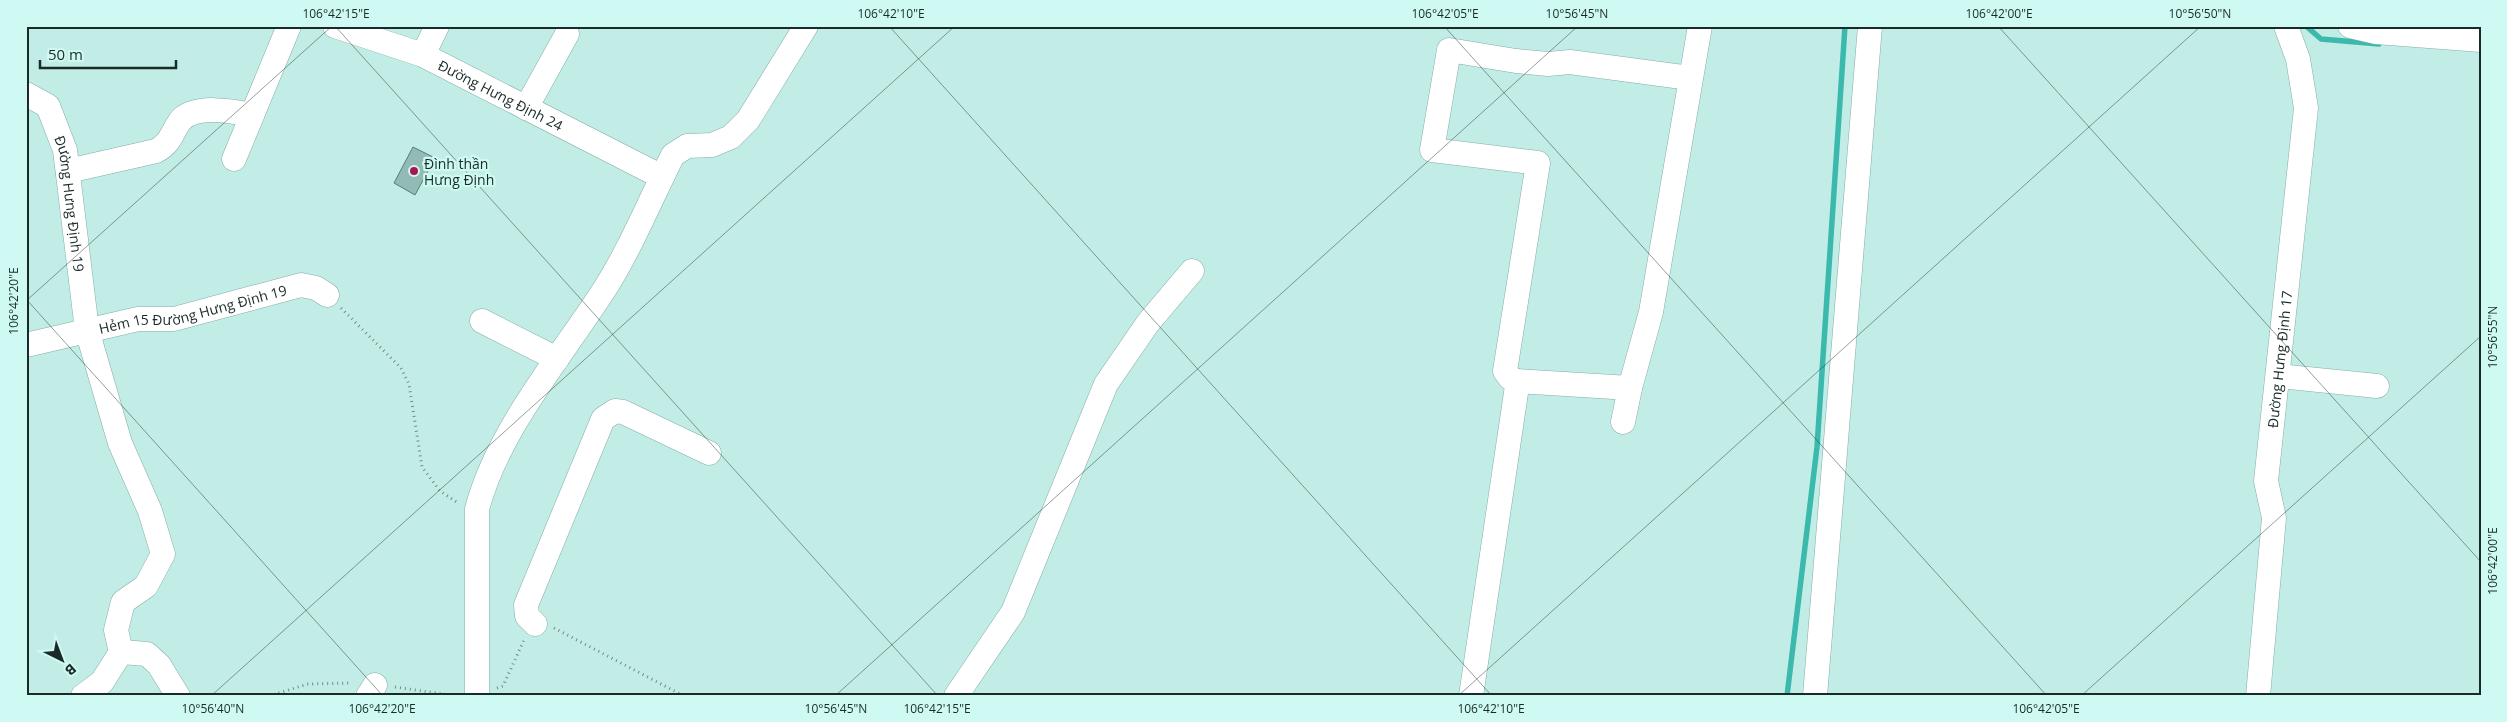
<svg xmlns="http://www.w3.org/2000/svg" width="2507" height="722" viewBox="0 0 2507 722" font-family="'Open Sans',sans-serif">
<rect width="100%" height="100%" fill="#c2ede6"/>
<g fill="none" stroke-linecap="round" stroke-linejoin="round">
<path stroke="#3cb9ad" stroke-width="5.5" d="M2306,26L2321,39L2379,44
M1787,696L1817,447L1845,26"/>
</g>
<path fill="#92bbb5" stroke="#567d78" d="M413,147L435,158L415,195L394,183Z"/>
<g fill="none" stroke-linecap="round" stroke-linejoin="round">
<defs>
<g id="minor">
<path id="s1" d="M335,26L423,55L662,177"/>
<path d="M2350,26L2376,32L2481,40"/>
<path d="M423,55L437,26"/>
<path id="s2" d="M26,94L48,106L65,150L87,330L120,443L150,511L163,554L146,586L123,602L116,630L121,652L102,682L83,696"/>
<path d="M526,108L567,34"/>
<path d="M234,159L289,26"/>
<path d="M68,171L156,151C171,143 171,134 180,121C194,104 233,111 252,115"/>
<path d="M482,321L557,359"/>
<path id="s3" d="M26,345L138,319H174L301,285L316,288L327,295"/>
<path d="M2278,376L2377,386"/>
<path d="M1516,381L1630,388"/>
<path d="M1623,422L1630,388L1651,312L1700,26"/>
<path d="M535,624L527,616L526,605L603,419L615,411L623,412L709,453"/>
<path d="M121,652L147,654L159,665L178,696"/>
<path d="M368,696L375,685"/>
<path d="M477,696V509C498,430 560,358 604,290C631,248 650,200 673,155L687,146L712,145L731,137L748,120L806,26"/>
<path d="M956,696L1013,612L1106,384L1148,323L1192,271"/>
<path d="M1471,696L1517,386L1516,381L1510,378L1505,371L1538,163L1432,150L1449,50L1516,61L1548,64L1570,62L1690,78"/>
<path d="M1815,696L1870,26"/>
<path id="s4" d="M2258,696L2274,518L2266,481L2306,108L2298,59L2286,26"/>
</g>
</defs>
<use href="#minor" stroke="#84ada7" stroke-width="25"/>
<path stroke="#6f8d88" stroke-width="3" stroke-dasharray="1 4" stroke-linecap="butt" d="M341,308L401,368L409,384L422,467L440,491L458,503
M554,628L684,696
M395,687L456,696
M497,688L503,686L524,640
M269,696L308,684L352,683"/>
<use href="#minor" stroke="#fff" stroke-width="24"/>
</g>
<path fill="none" stroke="#192a28" stroke-width="1" stroke-opacity="0.45" d="M335,26L938,696M889,26L1492,696M1444,26L2047,696M1998,26L2481,562M26,299L383,696M26,301L332,26M211,696L955,26M835,696L1578,26M1458,696L2201,26M2081,696L2481,336"/>
<circle fill="#a8164f" stroke="#cffaf4" stroke-width="2" cx="414" cy="171" r="5"/>
<g text-anchor="middle" dominant-baseline="central" stroke-width="4.5" stroke-linejoin="round" paint-order="stroke">
<g font-size="14" fill="#192a28" stroke="#cffaf4">
<text stroke="none"><textPath href="#s1" startOffset="180">Đường Hưng Định 24</textPath></text>
<text stroke="none"><textPath href="#s2" startOffset="126">Đường Hưng Định 19</textPath></text>
<text stroke="none"><textPath href="#s3" startOffset="171">Hẻm 15 Đường Hưng Định 19</textPath></text>
<text stroke="none"><textPath href="#s4" startOffset="339">Đường Hưng Định 17</textPath></text>
</g>
<g font-size="14" fill="#192a28" stroke="#cffaf4" text-anchor="start">
<text x="424" y="163">Đình thần<tspan x="424" dy="16">Hưng Định</tspan></text>
</g>
</g>
<rect width="2507" height="722" fill="none" stroke="#cffaf4" stroke-width="55"/>
<g transform="translate(62 660) rotate(138)" stroke="#cffaf4" stroke-width="4" paint-order="stroke">
<path d="M0-4L9 19L0 12L-9 19Z" fill="#192a28"/>
<text y="-8" font-size="14" font-weight="bold" text-anchor="middle" fill="#192a28">B</text>
</g>
<path d="M40 60v8h136v-8" fill="none" stroke="#192a28" stroke-width="2.5"/>
<text x="48" y="60" font-size="15" fill="#192a28" stroke="#cffaf4" stroke-width="4" paint-order="stroke">50 m</text>
<rect x="28" y="28" width="2452" height="666" fill="none" stroke="#192a28" stroke-width="2"/>
<g font-size="12" text-anchor="middle" fill="#192a28">
<text x="336" y="18">106°42'15"E</text>
<text x="891" y="18">106°42'10"E</text>
<text x="1445" y="18">106°42'05"E</text>
<text x="1577" y="18">10°56'45"N</text>
<text x="1999" y="18">106°42'00"E</text>
<text x="2200" y="18">10°56'50"N</text>
<text transform="translate(14 301) rotate(-90)" y="4">106°42'20"E</text>
<text transform="translate(2493 337) rotate(-90)" y="4">10°56'55"N</text>
<text transform="translate(2493 561) rotate(-90)" y="4">106°42'00"E</text>
<text x="213" y="713">10°56'40"N</text>
<text x="382" y="713">106°42'20"E</text>
<text x="836" y="713">10°56'45"N</text>
<text x="937" y="713">106°42'15"E</text>
<text x="1491" y="713">106°42'10"E</text>
<text x="2046" y="713">106°42'05"E</text>
</g>
</svg>
